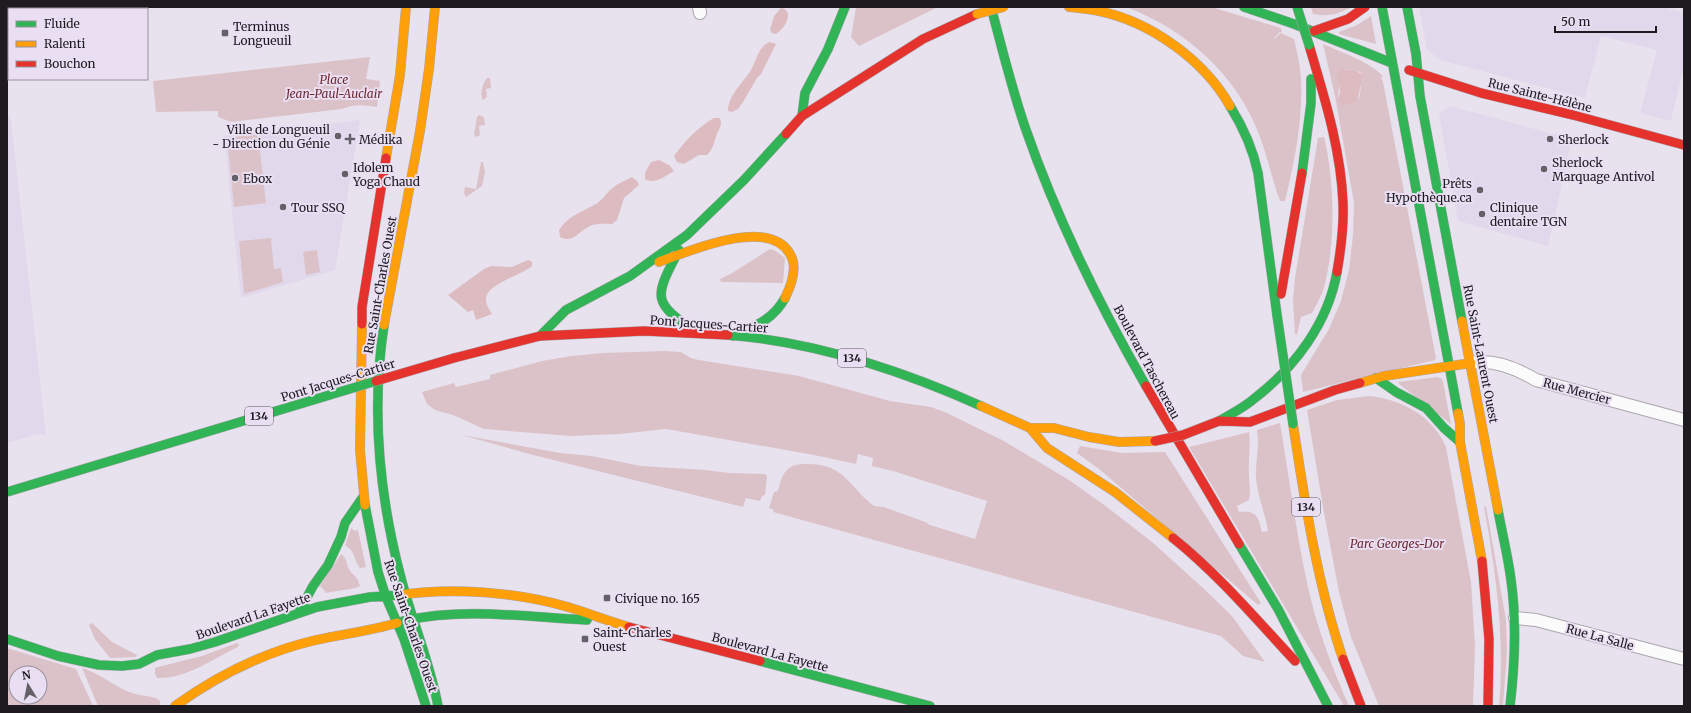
<svg xmlns="http://www.w3.org/2000/svg" width="1691" height="713" viewBox="0 0 1691 713" font-family="Merriweather,serif">
<rect width="100%" height="100%" fill="#e8e2ee"/>
<path fill="#e2d8eb" d="M1419,7H1664L1684,13V64L1671,121L1640,113L1657,50L1601,36L1585,98L1440,60L1427,50Z
M1450,106L1572,139L1548,246L1458,221L1439,114Z
M7,112L11,120L46,435L37,434L7,443Z
M360,120L335,270L241,298L224,136Z"/>
<path fill="#dbc2c8" fill-rule="evenodd" d="M856,7H938L859,46L851,37Z
M1126,7H1211L1281,28L1282,33L1280,32L1274,38V39L1281,33L1294,39C1297,52 1300,65 1301,78C1303,120 1295,160 1285,201H1280C1272,180 1268,158 1260,137C1237,75 1187,30 1126,7Z
M1311,7H1352C1337,14 1330,17 1313,14Z
M1371,16L1376,44L1339,34V32L1357,25Z
M1323,44C1341,52 1370,62 1383,76L1381,78L1383,82L1436,358L1435,360L1303,392L1301,375L1329,329L1341,301L1349,270L1353,235L1354,203L1335,96ZM1344,69L1356,70L1361,73V87L1359,98L1348,104L1338,97L1339,85Z
M370,57L366,79L380,81L377,107C364,105 354,104 342,109L231,122L218,117V111L156,112L153,81Z
M487,78H490L491,88L486,89L487,97L483,100C479,94 483,83 487,78Z
M479,115L484,117L485,125L479,126L480,135L477,137L474,135L477,117Z
M258,134L266,203L234,207L227,138Z
M1324,137C1335,182 1336,246 1323,291C1320,298 1316,306 1312,313L1301,317L1297,335L1295,334L1293,301L1295,278L1318,138Z
M481,162H483L485,172L482,186L466,197L464,193L465,187L476,189Z
M271,238L274,269L281,268L283,282L244,294L239,241Z
M770,249L774,250L785,258L783,283L721,282L720,279L734,272Z
M317,250L320,272L306,275L303,252Z
M664,351L681,352L691,358L699,360L799,376L890,401L931,407L947,413L1002,440L1069,480L1107,507L1152,542L1203,588L1232,616L1265,662L1243,656L1221,636L773,512L774,510L769,508L774,492L778,491C782,474 786,464 805,464C845,463 848,486 874,506L884,507L928,523L927,524L975,539L987,501L893,471L872,466L873,458L858,454L856,464L814,455L666,429L620,434L570,436L484,429L453,415L435,410L427,404L422,392L454,383L456,387L490,379V375L542,361L571,356L603,353Z
M1438,377L1442,379L1443,382L1451,424L1399,384L1398,382Z
M1369,396C1401,399 1433,416 1446,447L1471,582L1475,646L1473,706H1379L1351,637L1339,592L1324,513L1307,410L1337,400Z
M1280,423C1291,487 1298,552 1315,615C1324,646 1336,676 1349,706H1344L1189,447L1249,432C1251,446 1248,460 1249,474C1249,483 1251,491 1249,500L1237,506L1239,512C1257,510 1258,516 1262,532L1268,531C1265,513 1258,497 1256,479C1255,462 1260,446 1257,430Z
M462,435L560,453L592,456L641,466L706,470L729,473L765,474L767,476L765,495L762,496L760,501L746,498L743,507L533,455Z
M1080,446L1122,453L1165,452L1261,603L1258,605L1099,469L1077,453Z
M1486,506L1506,620L1507,652L1503,706H1499C1505,638 1496,573 1484,507Z
M351,528L355,531L358,530L366,567L360,568C353,559 356,552 345,545Z
M341,554C347,558 346,563 349,569C353,577 357,574 360,586L356,588L325,593V591L320,586Z
M92,623L112,642L137,655L136,657L110,658L95,639L89,625Z
M237,643L239,644L238,647C212,659 187,679 157,678L155,674V668L158,667L202,656Z
M7,648L76,669L93,706H7ZM16,673H40V697H16Z
M82,668C99,673 111,684 127,691C137,696 148,695 158,699L160,701V706H98Z"/>
<path fill="#ddbcc1" d="M781,8L785,9L788,13C788,22 784,28 776,34L772,33L770,30L774,16Z
M770,42L776,44L761,74L757,78L743,102L738,109L732,112L728,111C728,95 743,83 751,70C756,61 759,45 770,42Z
M1340,69L1356,70L1363,76L1357,102L1345,105H1341L1338,101L1340,91L1337,75Z
M714,118H720C723,127 718,129 716,137C713,145 713,149 707,155H699L684,164L677,162L674,156C685,141 698,127 714,118Z
M659,160L669,165L674,171C665,176 655,185 645,179V173L651,162Z
M632,177L637,181L639,185L624,198L617,220L612,224C605,224 597,223 590,226C579,231 573,244 560,237L559,230C568,216 580,213 594,205C601,202 605,195 610,190C617,184 624,181 632,177Z
M528,260L532,262V266C521,276 485,284 486,300C486,305 490,310 492,314L476,320L473,310L468,312L448,295L484,269L491,266L512,267Z"/>
<g fill="none" stroke-linecap="round" stroke-linejoin="round">
<defs>
<path id="street" d="M699,7L700,13
M1471,363C1494,359 1516,368 1536,380L1684,420
M1515,618L1536,620L1684,659"/>
<path id="fast" d="M991,7C1002,48 1012,90 1026,130C1057,219 1099,304 1146,386
M1244,7L1294,24L1392,63
M1382,7L1458,413
M1407,7L1416,54L1420,96L1462,321
M1230,106C1243,127 1253,149 1258,173L1277,315
M802,116L805,93L828,49L845,7
M1302,173L1311,103V79
M679,250C654,298 651,302 698,333
M384,325C371,410 379,495 401,578C412,621 430,662 438,706
M728,335C816,342 901,370 981,406
M540,336L566,310L630,276L687,235L744,180L786,134
M733,336C755,326 773,320 785,298
M1376,378L1396,392L1426,408L1444,428L1460,442
M1219,421C1231,414 1245,407 1255,398C1295,367 1328,323 1337,272
M365,505L378,572L386,597L404,639L426,706
M1498,510C1502,533 1508,556 1511,580C1517,622 1515,664 1510,706
M1239,544L1278,609L1328,706
M299,612L313,586L328,565L341,537L345,523L363,497
M403,621C463,607 526,617 587,620
M7,639L58,656L99,665L122,666L139,664L157,655L190,649L215,642L317,607L370,597L399,595
M760,661L930,706"/>
<path id="slow" d="M1069,7C1079,8 1089,9 1099,11C1151,22 1204,60 1230,106
M386,158L400,75L406,7
M659,262C689,251 769,216 790,254C798,267 791,286 785,298
M1462,321L1498,510
M362,324L360,450L365,505
M384,325L420,131L429,69L435,7
M1360,383L1384,376L1471,363
M981,406L1030,428H1054L1089,437L1119,442L1155,441
M1458,413L1460,424V442L1482,561
M1293,424C1305,503 1317,583 1343,659
M1030,428L1047,448L1115,492L1173,538
M399,595C452,587 516,592 568,607C588,613 608,621 629,627
M175,706C218,675 264,652 316,640C343,634 370,631 397,623"/>
<path id="jam" d="M1314,31L1348,19L1365,7
M1309,45C1324,96 1341,149 1343,203C1344,226 1341,249 1337,272
M1409,70L1481,93L1573,115L1684,145
M786,134L802,116L923,39L977,14
M1281,294L1302,173
M362,324V307L386,158
M454,358L540,336L644,331L728,335
M1146,386L1239,544
M1183,435L1219,421L1250,422L1335,390L1360,383
M1173,538C1218,574 1256,619 1295,661
M1482,561L1489,639L1488,706
M629,627L760,661
M1343,659L1361,706"/>
</defs>
<use href="#street" stroke="#aaa6ae" stroke-width="14"/>
<use href="#fast" stroke="#aaa6ae" stroke-width="10"/>
<use href="#slow" stroke="#aaa6ae" stroke-width="10"/>
<use href="#jam" stroke="#aaa6ae" stroke-width="10"/>
<use href="#street" stroke="#fcfbfc" stroke-width="12"/>
<use href="#fast" stroke="#30b455" stroke-width="9"/>
<use href="#slow" stroke="#ff9f0a" stroke-width="9"/>
<use href="#jam" stroke="#e5322d" stroke-width="9"/>
<defs>
<path id="fast-bridge" d="M1297,7L1309,45
M1277,315L1293,424
M7,492L376,381"/>
<path id="slow-bridge" d="M977,14L1004,7"/>
<path id="jam-bridge" d="M376,381L454,358
M1155,441L1183,435"/>
</defs>
<use href="#fast-bridge" stroke="#aaa6ae" stroke-width="10" stroke-linecap="butt"/>
<use href="#slow-bridge" stroke="#aaa6ae" stroke-width="10" stroke-linecap="butt"/>
<use href="#jam-bridge" stroke="#aaa6ae" stroke-width="10" stroke-linecap="butt"/>
<use href="#fast-bridge" stroke="#30b455" stroke-width="9"/>
<use href="#slow-bridge" stroke="#ff9f0a" stroke-width="9"/>
<use href="#jam-bridge" stroke="#e5322d" stroke-width="9"/>
</g>
<g fill="#646068" stroke="#e9def2" stroke-width="1.5">
<rect x="221" y="29" width="8" height="8" rx="2"/>
<circle cx="338" cy="136" r="4"/>
<path d="M348 133h4v4h4v4h-4v4h-4v-4h-4v-4h4z"/>
<circle cx="1550" cy="139" r="4"/>
<circle cx="1544" cy="169" r="4"/>
<circle cx="345" cy="174" r="4"/>
<circle cx="235" cy="178" r="4"/>
<circle cx="1480" cy="190" r="4"/>
<circle cx="283" cy="207" r="4"/>
<circle cx="1482" cy="214" r="4"/>
<rect x="603" y="594" width="8" height="8" rx="2"/>
<rect x="581" y="635" width="8" height="8" rx="2"/>
</g>
<g text-anchor="middle" dominant-baseline="central" stroke-width="4" stroke-linejoin="round" paint-order="stroke">
<g fill="#e9def2" stroke="#5a555f" stroke-width="1">
<rect x="838" y="349" width="28" height="18" rx="3"/>
<rect x="245" y="407" width="28" height="18" rx="3"/>
<rect x="1292" y="498" width="28" height="18" rx="3"/>
</g>
<g font-size="11" font-weight="bold" fill="#1d1a20">
<text x="852" y="358">134</text>
<text x="259" y="416">134</text>
<text x="1306" y="507">134</text>
</g>
<g font-size="12" fill="#1d1a20" stroke="#e9def2" text-anchor="start">
<text x="233" y="26">Terminus<tspan x="233" dy="14">Longueuil</tspan></text>
<text x="330" y="129" text-anchor="end">Ville de Longueuil<tspan x="330" dy="14">- Direction du Génie</tspan></text>
<text x="359" y="139">Médika</text>
<text x="1558" y="139">Sherlock</text>
<text x="1552" y="162">Sherlock<tspan x="1552" dy="14">Marquage Antivol</tspan></text>
<text x="353" y="167">Idolem<tspan x="353" dy="14">Yoga Chaud</tspan></text>
<text x="243" y="178">Ebox</text>
<text x="1472" y="183" text-anchor="end">Prêts<tspan x="1472" dy="14">Hypothèque.ca</tspan></text>
<text x="291" y="207">Tour SSQ</text>
<text x="1490" y="207">Clinique<tspan x="1490" dy="14">dentaire TGN</tspan></text>
<text x="615" y="598">Civique no. 165</text>
<text x="593" y="632">Saint-Charles<tspan x="593" dy="14">Ouest</tspan></text>
</g>
<g font-size="12" font-style="italic" fill="#6f2a30" stroke="#e9def2">
<text x="334" y="79">Place<tspan x="334" dy="14">Jean-Paul-Auclair</tspan></text>
<text x="1397" y="543">Parc Georges-Dor</text>
</g>
<g font-size="12" fill="#1d1a20" stroke="#e9def2">
<text transform="translate(1540 95) rotate(14)">Rue Sainte-Hélène</text>
<text transform="translate(380 285) rotate(-80)">Rue Saint-Charles Ouest</text>
<text transform="translate(709 324) rotate(4)">Pont Jacques-Cartier</text>
<text transform="translate(1481 354) rotate(79)">Rue Saint-Laurent Ouest</text>
<text transform="translate(1147 362) rotate(62)">Boulevard Taschereau</text>
<text transform="translate(338 380) rotate(-17)">Pont Jacques-Cartier</text>
<text transform="translate(1577 391) rotate(15)">Rue Mercier</text>
<text transform="translate(253 616) rotate(-19)">Boulevard La Fayette</text>
<text transform="translate(411 626) rotate(71)">Rue Saint-Charles Ouest</text>
<text transform="translate(1600 637) rotate(15)">Rue La Salle</text>
<text transform="translate(770 652) rotate(15)">Boulevard La Fayette</text>
</g>
</g>
<rect width="1691" height="713" fill="none" stroke="#1d1a20" stroke-width="16"/>
<rect x="8" y="8" width="140" height="72" fill="#e9def2" stroke="#97909e"/>
<rect x="16" y="21" width="20" height="6" fill="#30b455" stroke="#97909e"/>
<text x="44" y="28" font-size="12" fill="#1d1a20">Fluide</text>
<rect x="16" y="41" width="20" height="6" fill="#ff9f0a" stroke="#97909e"/>
<text x="44" y="48" font-size="12" fill="#1d1a20">Ralenti</text>
<rect x="16" y="61" width="20" height="6" fill="#e5322d" stroke="#97909e"/>
<text x="44" y="68" font-size="12" fill="#1d1a20">Bouchon</text>
<g transform="translate(28 685) rotate(350)"><circle r="19" fill="#e9def2" stroke="#97909e"/>
<path d="M0-3L7 15L0 10L-7 15Z" fill="#646068"/>
<text y="-6" font-size="11" font-weight="bold" text-anchor="middle" fill="#1d1a20">N</text>
</g>
<path d="M1555 26v6h101v-6" fill="none" stroke="#1d1a20" stroke-width="2"/>
<text x="1561" y="26" font-size="12" fill="#1d1a20" stroke="#e9def2" stroke-width="3" paint-order="stroke">50 m</text>
</svg>
